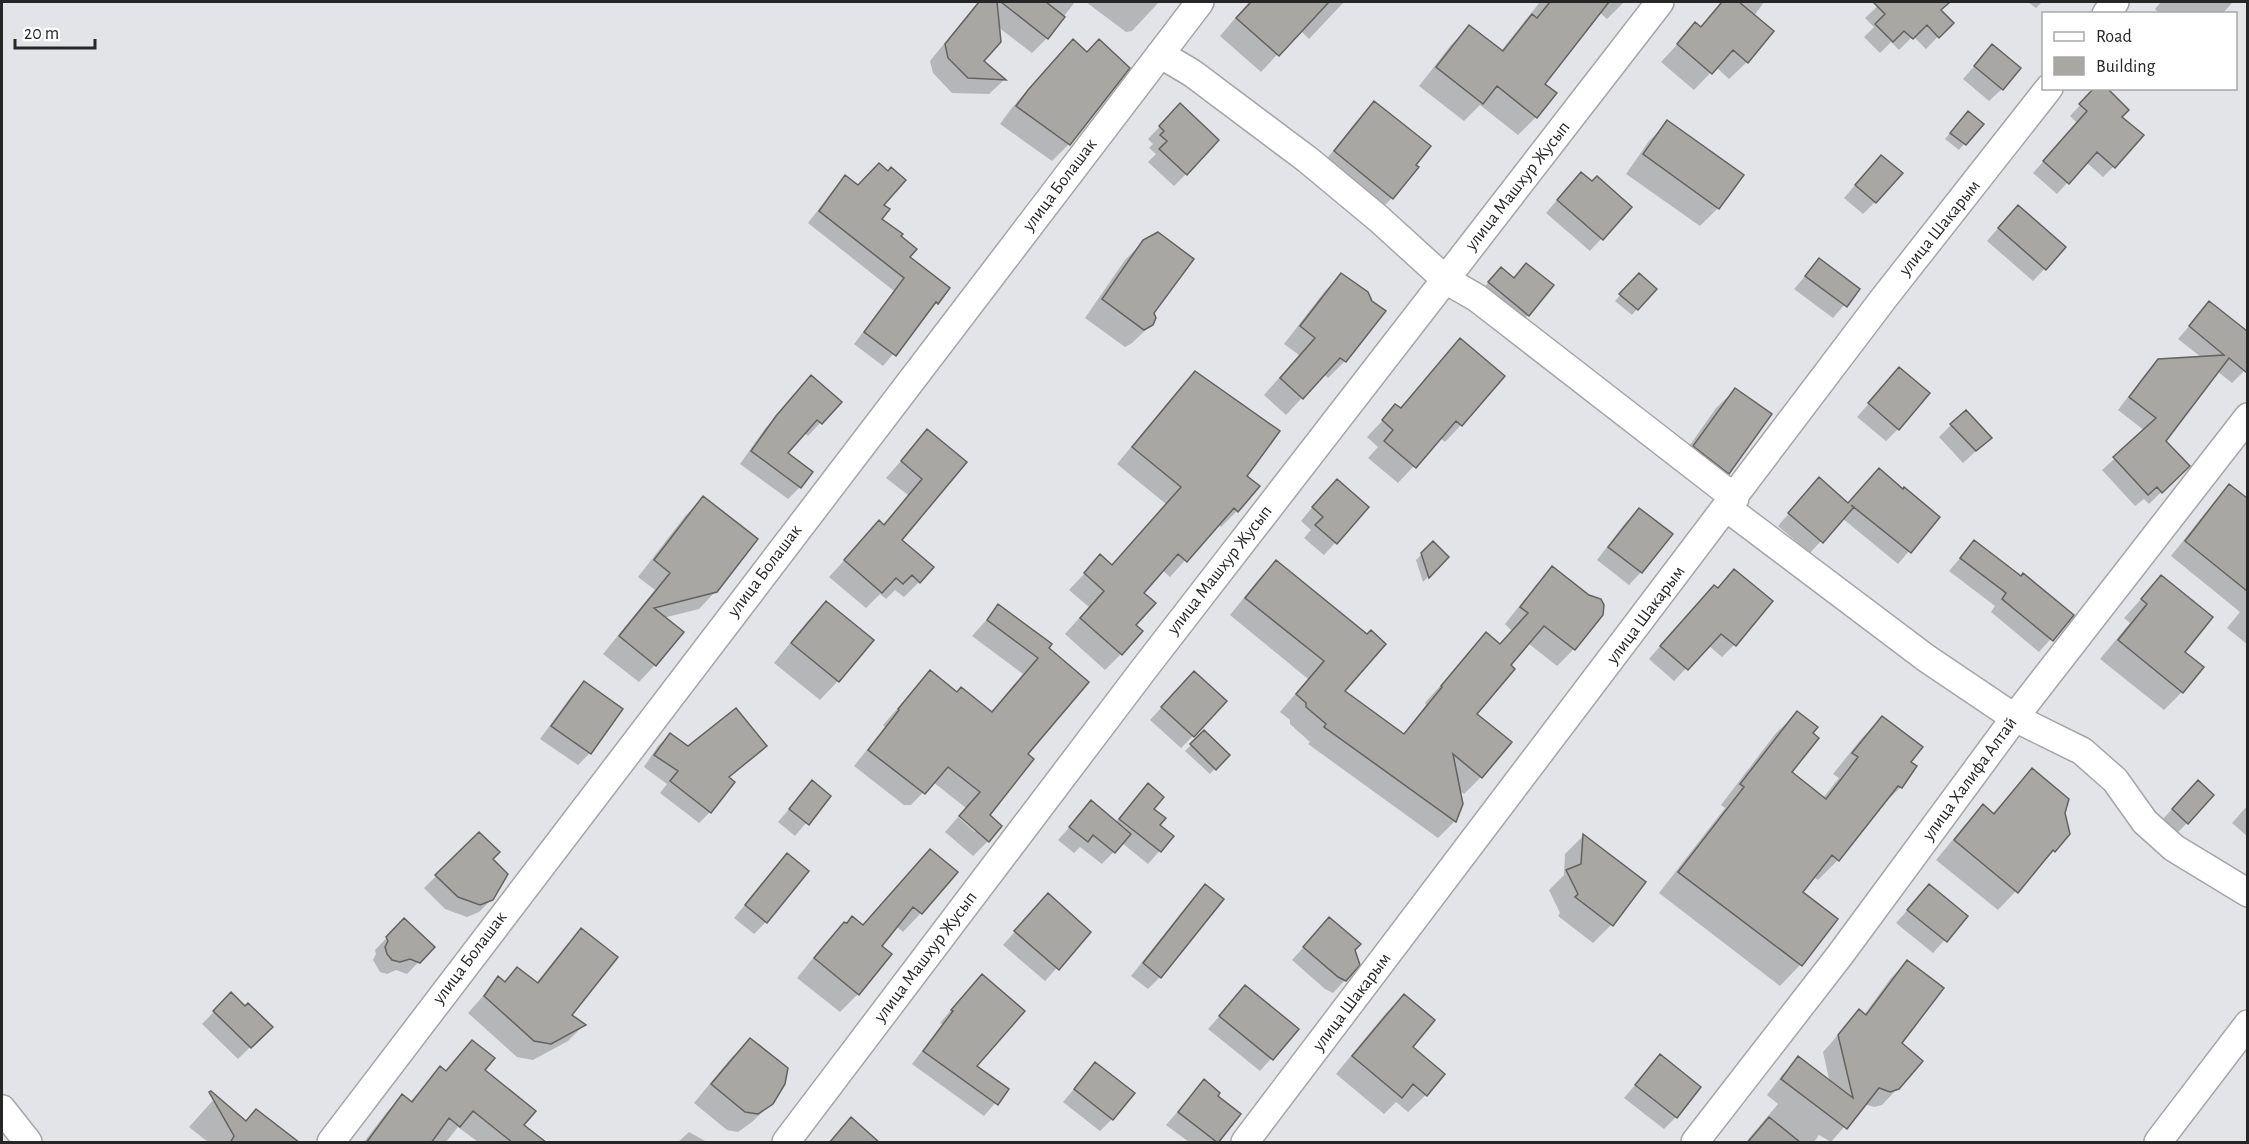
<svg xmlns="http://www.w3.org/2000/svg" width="2249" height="1144" viewBox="0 0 2249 1144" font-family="'Alegreya Sans',sans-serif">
<rect width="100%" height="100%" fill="#e3e4e7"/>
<path fill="#0003" d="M978,2H1075L1047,38L1032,53L998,27L982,61L1004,80L989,94L952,93L933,73L930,61Z
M1086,2H1159L1132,31L1126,32Z
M1249,2H1344L1309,39L1300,30L1261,72L1220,36Z
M1540,2H1624L1607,19L1599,12L1543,84L1536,117L1518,135L1480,105L1464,121L1419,86L1451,45L1469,27L1501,51Z
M1721,2H1764L1754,16L1747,62L1729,79L1716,67L1694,90L1661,62L1696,24L1699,28Z
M1882,2H1930L1951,23L1926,49L1913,36L1899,50L1891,42L1880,53L1864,37L1874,27L1865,18Z
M2028,2H2042L2036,8Z
M2161,2H2233L2222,14H2160L2155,9Z
M1992,46L2002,89L1989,101L1963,79Z
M1056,58L1069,144L1052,161L1000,124L1011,109Z
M2096,88L2120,117L2114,166L2103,177L2086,162L2057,194L2033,173L2077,123L2070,116Z
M1374,103L1392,198L1374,216L1317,171L1356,122Z
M1168,118L1186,174L1174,186L1148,162L1156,154L1149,148L1153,144L1148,139Z
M1962,118L1981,124L1959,150L1945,139Z
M1668,122L1718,208L1700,226L1626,174L1649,141Z
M1869,169L1875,202L1863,214L1844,198Z
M846,177L882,205L880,219L908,258L948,289L883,366L854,344L894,291L808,223L834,189Z
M1569,186L1630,207L1590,251L1546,213Z
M2006,219L2064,248L2033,281L1987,241Z
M1144,241L1153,313L1152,324L1132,343L1125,347L1085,318L1125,260Z
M1819,260L1858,289L1833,318L1794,289Z
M1526,265L1528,315L1516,327L1477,295L1501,269L1513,279Z
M1342,274L1345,361L1328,378L1324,374L1286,415L1264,395L1299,355L1284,344L1325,291Z
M1633,281L1637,309L1632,315L1615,301Z
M2209,303L2248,333V367L2232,383L2217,371L2164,441L2188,466L2149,504L2144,499L2135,506L2102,470L2145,431L2118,410L2146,373L2159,360L2201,357L2178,339Z
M1460,340L1461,425L1445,442L1440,438L1398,483L1368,458L1378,447L1367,437L1396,406L1399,409Z
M1899,369L1898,429L1886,441L1857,417Z
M1195,373L1237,511L1221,527L1218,524L1170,577L1162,570L1142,593L1134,625L1121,654L1105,670L1065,634L1089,607L1069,590L1100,557L1111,566L1166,504L1117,464L1179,389Z
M799,389L840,402L808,436L804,432L786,453L800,487L788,499L740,464L764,430Z
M1735,390L1728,473L1710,491L1676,465L1716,408Z
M1951,425L1990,438L1963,463L1939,437Z
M927,431L965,462L900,540L919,582L904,597L895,590L886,599L880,594L866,608L829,577L879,522L883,525L908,495L886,478Z
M2229,486L2244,498L2248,493V645L2227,628L2240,612L2171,556L2214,502Z
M1808,491L1848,504L1902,491L1938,517L1898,564L1842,518L1810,553L1778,526Z
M1324,493L1336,542L1324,555L1304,538L1311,530L1301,521Z
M703,498L716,591L699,609L663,618L655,665L639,682L603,654L655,590L638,577L686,515Z
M1639,510L1670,534L1641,572L1629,585L1597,560L1626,522Z
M1974,542L2072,615L2039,652L1991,612L1995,606L1949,571Z
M1433,543L1447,557L1423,582L1416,560Z
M1276,562L1343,692L1403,735L1426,705L1425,703L1486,634L1499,645L1512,631L1505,624L1536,585L1553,568L1574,649L1557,666L1528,643L1509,665L1475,714L1481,777L1464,794L1458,789L1455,821L1438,838L1308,744L1310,742L1290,724V720L1280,712L1308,679L1230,615L1259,579Z
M2161,577L2183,652L2182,692L2164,710L2100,659L2130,623L2124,618Z
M1702,599L1734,645L1722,657L1708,645L1674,681L1649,659Z
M826,603L838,681L820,700L774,663L807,622Z
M999,606L1047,649L1026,754L988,815V841L973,856L945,832L958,817L975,832L977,829L960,815L966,808L933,782L911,805H904L854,766L885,727L883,725L930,672L956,694L990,713L1023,674L972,636Z
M584,683L590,753L578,765L540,739L572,695Z
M1182,685L1193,736L1181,748L1150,720Z
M1797,713L1790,773L1823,798L1839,778L1833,774L1862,738L1882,718L1909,762L1901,787L1880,807L1838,860L1818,880L1813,877L1801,893L1836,920L1800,965L1780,986L1659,893L1725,808L1721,805L1776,733Z
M1204,732L1228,755L1210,774L1185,751Z
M670,735L688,748L765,746L728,778L710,812L699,823L660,793L667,784L644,767L658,746Z
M2032,770L2054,851L1998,910L1936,860L1965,825L1983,806L1992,814Z
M812,782L829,796L795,836L778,822Z
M1148,785L1158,825L1172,837L1148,864L1122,843L1102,864L1080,847L1074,853L1058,840L1091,803L1115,823Z
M2186,794L2187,823L2175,835L2160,822Z
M2248,805V837L2232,823Z
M479,834L491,859L492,899L479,912L467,917L445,909L424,888Z
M1583,836L1611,925L1593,943L1558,916L1560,913L1549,890L1564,875L1565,854Z
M930,851L921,913L903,932L896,926L880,947L858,994L840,1012L797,978L826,942L844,924L862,926Z
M787,855L766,922L754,934L734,918Z
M1205,886L1160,977L1148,989L1131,976L1193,898Z
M1929,886L1966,916L1933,953L1896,923Z
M1036,908L1089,932L1045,981L1003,945Z
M1329,919L1353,950L1345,980L1333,993L1325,989L1292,960Z
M404,920L433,947L407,974L396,970L387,974L380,972L373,960L376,954L375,950Z
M582,930L570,1015L584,1025L568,1041L533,1060L517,1057L468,1013L499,978L503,982L517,969L536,983L565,947Z
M1907,962L1898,1088L1882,1105L1874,1107L1864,1104L1831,1142L1819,1135L1814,1142H1746L1778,1104L1767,1095L1783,1074L1798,1058L1830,1083L1823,1052L1859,1011L1864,1015L1891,978Z
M1245,987L1297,1029L1260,1071L1208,1029Z
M970,988L975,1066L1007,1089L984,1116L912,1064L942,1024L940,1023Z
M231,994L245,1008L271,1027L238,1059L202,1024Z
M1404,996L1411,1048L1426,1095L1408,1112L1396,1102L1384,1114L1336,1074L1386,1013Z
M750,1040L772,1103L752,1122L738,1132L727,1130L694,1103L731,1058Z
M472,1042L483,1070L522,1125L544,1142H478L458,1127L446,1142H364L387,1112L402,1096L410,1102L440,1068L445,1072Z
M1660,1056L1676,1117L1664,1129L1624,1098Z
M1095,1064L1112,1119L1100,1131L1063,1102Z
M1204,1081L1216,1096L1239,1115L1216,1142H1189L1166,1125Z
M216,1097L245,1121L256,1111L292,1142H208L189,1127Z
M689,1132L707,1142H678Z"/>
<path fill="#a9a7a4" stroke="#646260" stroke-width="1.5" d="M979,2H997L1001,42L984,61L1006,80L968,78L948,58L945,44Z
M1001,2H1046L1065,17L1048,39Z
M1251,2H1329L1279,56L1236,18Z
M1550,2H1609L1545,84L1557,93L1537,118L1497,86L1483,104L1436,67L1469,25L1503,51L1532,14L1537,18Z
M1722,2H1739L1774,31L1748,63L1733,50L1712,74L1677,44L1695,22L1701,27Z
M1873,2H1950L1941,10L1954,23L1939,38L1927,25L1913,39L1904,31L1893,42L1875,24L1885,14Z
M1073,39L1087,52L1099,39L1130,68L1070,145L1016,106L1028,90Z
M1992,44L2021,68L2003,90L1974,66Z
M2094,88H2107L2129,110L2122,117L2144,135L2115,168L2097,152L2069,184L2043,161L2087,111L2079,104Z
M1374,101L1431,146L1416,165L1419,167L1393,199L1334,151Z
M1180,103L1219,140L1187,175L1159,149L1167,141L1160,135L1164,131L1159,126Z
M1968,111L1984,124L1966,145L1950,133Z
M1667,120L1744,175L1719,209L1643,154Z
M1881,155L1903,173L1876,203L1855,185Z
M879,163L888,171L891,167L906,180L884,205L890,209L882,219L903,234L901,236L917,249L910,257L950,288L938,304L936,302L896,356L864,332L904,278L819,211L845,175L858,185Z
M1581,172L1592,181L1597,176L1632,207L1603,240L1557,200Z
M2018,205L2066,247L2046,270L1998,228Z
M1158,232L1194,259L1154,313L1156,318L1153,325L1144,330L1102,299L1143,240Z
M1819,258L1860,289L1847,307L1805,276Z
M1526,263L1554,285L1529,316L1488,282L1501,267L1514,278Z
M1341,273L1368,292L1372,301L1386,311L1346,362L1340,358L1303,399L1280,378L1315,338L1300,326Z
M1639,273L1657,289L1638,310L1619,294Z
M2209,301L2247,331V373L2229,358L2166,441L2190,466L2162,493L2157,487L2148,495L2113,457L2156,418L2129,397L2158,359L2224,355L2189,326Z
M1460,338L1505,376L1462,426L1456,421L1416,468L1384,441L1393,430L1382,420L1395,404L1401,408Z
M1899,367L1930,393L1899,430L1868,403Z
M1195,371L1280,431L1247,476L1260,486L1238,512L1234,508L1187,562L1178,554L1144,593L1156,603L1136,625L1143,631L1122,655L1080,618L1104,591L1084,573L1100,554L1112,565L1181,487L1132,447Z
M811,375L842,402L822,424L817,420L788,453L813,472L801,488L751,451L776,416Z
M1735,388L1772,414L1729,474L1693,446Z
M1966,410L1992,438L1976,451L1950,424Z
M927,429L967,462L902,540L934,567L920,583L912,575L903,584L896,578L882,593L844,560L879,520L884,525L922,479L901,461Z
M1879,468L1903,489L1904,487L1940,517L1911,553L1851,505L1854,507L1823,543L1788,513L1819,477L1848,503Z
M1337,479L1369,507L1337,544L1315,525L1323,517L1312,507Z
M2229,484L2247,498V591L2185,541Z
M703,496L758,539L717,592L654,608L684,632L656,666L619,636L670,573L654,560Z
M1639,508L1673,534L1642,573L1608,547Z
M1974,540L2021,576L2023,573L2074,615L2053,641L2002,599L2006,593L1960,558Z
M1433,541L1449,557L1429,578L1421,553Z
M1276,560L1367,634L1371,630L1386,644L1345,691L1404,734L1442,687L1441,686L1486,632L1500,644L1528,613L1520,607L1552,566L1589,595L1601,599L1604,605L1603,615L1575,650L1544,626L1511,665L1515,669L1477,714L1512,742L1482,778L1453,754L1463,804L1456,822L1324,727L1326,724L1306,707V703L1296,694L1324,661L1245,598Z
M1734,569L1773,601L1736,646L1721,634L1688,670L1660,646L1714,585L1718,588Z
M2161,575L2213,617L2185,652L2204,667L2183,693L2118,640L2147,604L2141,599Z
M826,601L874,640L839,682L791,643Z
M998,604L1052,644L1049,648L1089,682L1028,754L1034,759L990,815L1002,826L989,842L959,816L980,792L948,767L925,794L868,750L899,710L898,709L930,670L957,692L961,687L992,712L1038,658L987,620Z
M1194,671L1227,701L1194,737L1161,707Z
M584,681L623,709L591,754L551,726Z
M736,708L767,746L729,777L735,782L711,813L670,781L678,771L654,755L670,733L688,746Z
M1797,711L1818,727L1813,733L1819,738L1792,772L1826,799L1858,757L1852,753L1882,716L1923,747L1911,762L1917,766L1902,788L1898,786L1839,861L1832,855L1803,892L1838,919L1802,966L1678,872L1744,787L1740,784Z
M1204,730L1230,755L1216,770L1190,744Z
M2032,768L2069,799L2065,813L2070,834L2055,852L2053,850L2018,893L1954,840L1983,804L1994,814Z
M812,780L831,796L809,825L789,809Z
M2198,780L2214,795L2188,824L2172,809Z
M1148,783L1164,797L1154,809L1166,818L1160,825L1174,836L1161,852L1119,819Z
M1091,800L1131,834L1115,853L1093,835L1088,842L1069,827Z
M479,832L500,852L493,859L508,874L493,900L480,905L458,897L435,875Z
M1583,834L1646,882L1613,926L1575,897L1578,894L1566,870L1581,864Z
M930,849L958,872L922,914L913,907L882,946L892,954L859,995L814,958L844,922L847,923L852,916L863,925Z
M787,853L809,871L767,923L745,905Z
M1205,884L1224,899L1161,978L1143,963Z
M1929,884L1968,916L1947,942L1907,910Z
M1048,893L1091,932L1059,970L1014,931Z
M1329,917L1361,944L1355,950L1360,965L1346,981L1338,977L1303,947Z
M404,918L435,947L420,963L410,959L400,962L392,960L387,954L385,947L388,941L386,937Z
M581,928L618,957L572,1015L586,1025L551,1044L534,1041L484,996L498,976L505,982L517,967L538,983Z
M1907,960L1944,988L1902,1043L1923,1061L1899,1089L1890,1092L1879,1088L1847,1129L1781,1079L1798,1056L1853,1098L1838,1035L1859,1009L1866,1015Z
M982,974L1025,1011L977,1066L1009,1089L998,1105L923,1051L953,1011L951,1010Z
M1245,985L1299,1029L1273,1060L1219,1016Z
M231,992L245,1006L248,1003L273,1027L251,1048L213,1011Z
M1404,994L1435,1020L1413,1047L1445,1074L1427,1096L1413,1084L1402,1098L1352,1056Z
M750,1038L788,1068L785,1084L773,1104L758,1114L745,1112L711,1084Z
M472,1040L495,1058L485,1070L536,1111L524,1125L547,1143H513L473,1111L460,1127L449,1118L431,1143H366L402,1094L412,1102L440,1066L446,1071Z
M1660,1054L1701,1087L1677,1118L1635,1085Z
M1095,1062L1135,1093L1113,1120L1074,1089Z
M1204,1079L1220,1093L1218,1096L1241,1114L1218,1143L1178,1112Z
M211,1091L246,1121L256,1109L300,1143H230L234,1136L209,1092Z
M851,1117L880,1143H829Z
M1769,1117L1801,1143H1747Z"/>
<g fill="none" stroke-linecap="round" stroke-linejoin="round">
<defs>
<path id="street" d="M2106,14L2115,2
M1160,54L1192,73L1308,160L1379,219L1446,280L1477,298L1735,498
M1727,508L1926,658L2015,718L2082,751L2115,780L2145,822L2174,848L2248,893
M2,1109L28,1142
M331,1142L1200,2
M786,1142L1144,669L1660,2
M1245,1142L1884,298L2049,88
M1695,1142L1840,955L2025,704L2248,417
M2158,1142L2248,1024"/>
</defs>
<use href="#street" stroke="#a5a5a8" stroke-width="30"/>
<use href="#street" stroke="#fff" stroke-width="27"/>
</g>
<g text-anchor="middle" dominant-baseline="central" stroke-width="5" stroke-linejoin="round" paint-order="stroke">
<g font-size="18" fill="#262627" stroke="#fff">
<text transform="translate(1060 185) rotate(-53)">улица Болашак</text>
<text transform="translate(1518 186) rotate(-52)">улица Машхур Жусып</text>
<text transform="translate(1940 228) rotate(-51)">улица Шакарым</text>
<text transform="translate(1220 570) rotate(-52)">улица Машхур Жусып</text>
<text transform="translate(765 571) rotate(-53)">улица Болашак</text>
<text transform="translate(1646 615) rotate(-53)">улица Шакарым</text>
<text transform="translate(1970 779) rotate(-54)">улица Халифа Алтай</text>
<text transform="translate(926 957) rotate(-53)">улица Машхур Жусып</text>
<text transform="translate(470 958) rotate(-53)">улица Болашак</text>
<text transform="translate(1352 1002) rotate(-53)">улица Шакарым</text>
</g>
</g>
<rect width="2249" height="1144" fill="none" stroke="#262627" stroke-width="6"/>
<rect x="2042" y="12" width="195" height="78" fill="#ffffff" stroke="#a8a8a9" stroke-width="1.5"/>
<rect x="2054" y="32" width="30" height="9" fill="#ffffff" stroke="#a8a8a9" stroke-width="1.5"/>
<text x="2096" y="42" font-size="18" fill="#262627">Road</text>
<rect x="2054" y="57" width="30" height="18" fill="#a9a7a4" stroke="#a8a8a9" stroke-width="1.5"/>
<text x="2096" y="72" font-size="18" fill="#262627">Building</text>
<path d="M15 39v9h80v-9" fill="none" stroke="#262627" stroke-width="3"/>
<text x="24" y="39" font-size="18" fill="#262627" stroke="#ffffff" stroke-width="4.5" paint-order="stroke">20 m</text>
</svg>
